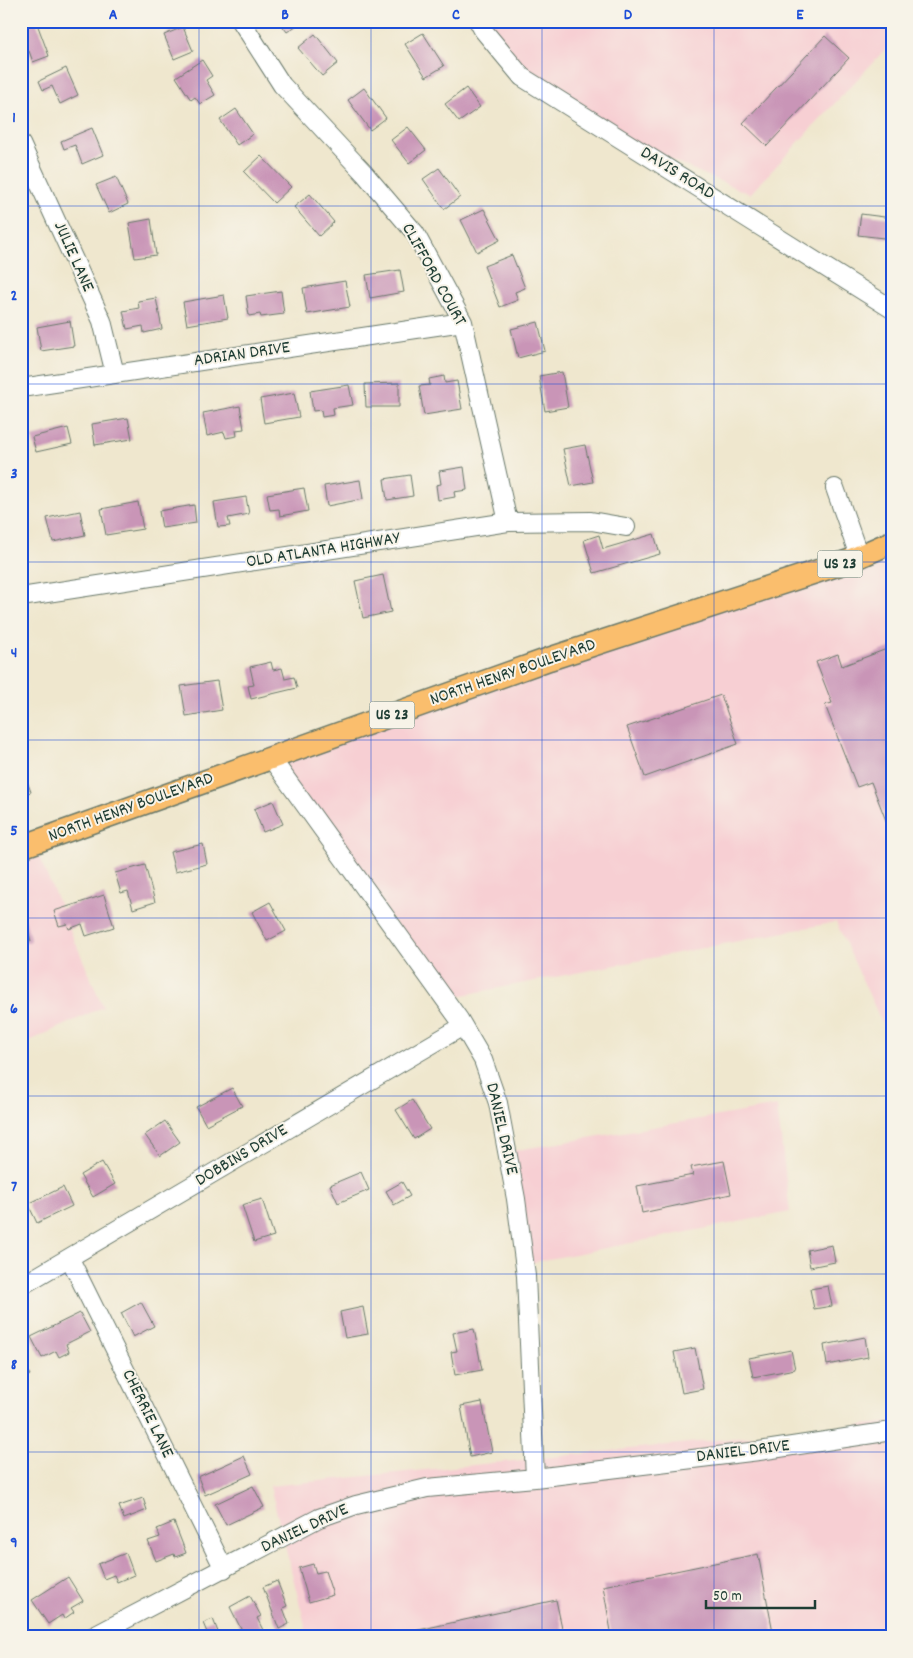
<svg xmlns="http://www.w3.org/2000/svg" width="913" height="1658" viewBox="0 0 913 1658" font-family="Dekko,sans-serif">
<rect width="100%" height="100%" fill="#f7f3e8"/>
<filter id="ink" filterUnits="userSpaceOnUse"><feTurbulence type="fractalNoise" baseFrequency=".02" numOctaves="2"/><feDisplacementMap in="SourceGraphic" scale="10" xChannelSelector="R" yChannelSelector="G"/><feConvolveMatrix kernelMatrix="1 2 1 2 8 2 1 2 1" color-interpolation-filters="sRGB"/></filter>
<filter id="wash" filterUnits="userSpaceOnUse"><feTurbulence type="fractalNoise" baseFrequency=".0096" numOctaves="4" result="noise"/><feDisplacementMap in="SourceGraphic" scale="20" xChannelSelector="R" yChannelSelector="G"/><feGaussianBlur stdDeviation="1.12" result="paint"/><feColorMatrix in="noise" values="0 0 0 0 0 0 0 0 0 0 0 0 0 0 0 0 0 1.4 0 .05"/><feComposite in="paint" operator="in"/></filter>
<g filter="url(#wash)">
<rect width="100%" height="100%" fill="#efe7ce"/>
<path fill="#f7cfd3" d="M480,21H892V42L750,194L594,127L497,48Z
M892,543V1045L836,922L448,998L270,748Z
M31,838L103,1007L21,1045V842Z
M777,1106L790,1212L524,1264L511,1151Z
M892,1422V1637H308L270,1486Z"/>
<g id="blocks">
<path fill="#c995b7" d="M26,21H36L49,56L33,62L29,51L24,52L21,43V23Z
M279,21H303L287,32Z
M183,27L193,51L174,59L164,35Z
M423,33L444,66L426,77L405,44Z
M315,34L338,63L322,76L298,48Z
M825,36L849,58L767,146L743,123Z
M202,60L212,76L206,80L215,95L200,104L195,97L191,100L176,77Z
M66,68L78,95L60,104L52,86L43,90L39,81Z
M364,88L386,118L370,130L348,100Z
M466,88L480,107L459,122L445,104Z
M236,109L253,134L237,145L220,120Z
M408,127L426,150L409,163L391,140Z
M92,128L103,155L82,164L75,145L64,149L61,141Z
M261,156L291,187L274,203L244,172Z
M439,168L460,197L444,209L423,179Z
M116,177L128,204L109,213L96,185Z
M310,194L334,222L319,236L294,207Z
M484,209L500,240L477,252L461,220Z
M861,214L892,218V239L858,235Z
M151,219L156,255L135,258L129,223Z
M512,255L525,288L515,292L518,300L500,307L484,266Z
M400,270L404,292L370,298L366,275Z
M345,281L350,307L307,314L303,288Z
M281,291L284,314L261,317L260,314L249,316L246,296Z
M224,295L228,318L187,325L183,302Z
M156,298L162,329L144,333L143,326L127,329L123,311L139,308L138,301Z
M70,321L74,346L41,351L37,327Z
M538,322L545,351L518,358L511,329Z
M562,372L568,407L545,411L539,376Z
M444,376L445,383L457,381L462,409L424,415L419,386L430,385L429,379Z
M399,383V407H366L365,384Z
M349,385L353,405L333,408L334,415L322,417L321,410L313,411L310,391Z
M294,393L299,417L264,423L260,399Z
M240,406L244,429L236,430L237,436L226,438L224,432L207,436L203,413Z
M128,418L132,439L95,445L92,424Z
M68,428L72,444L36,452L32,437Z
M585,445L593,482L571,486L563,449Z
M464,467L467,490L454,492L455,497L438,500L436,485L441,484L439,471Z
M410,475L413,496L387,500L384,479Z
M360,480L363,499L327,506L324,486Z
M304,488L308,511L280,516L279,509L270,510L267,494Z
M246,497L249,514L228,518L230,526L218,527L214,502Z
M138,502L143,529L106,535L101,509Z
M194,505L196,523L162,528L159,511Z
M80,511L85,535L53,542L47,518Z
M654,534L660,554L594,573L584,540L599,535L603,549Z
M383,575L391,612L363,618L355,581Z
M892,647V836L871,782L857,787L825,705L832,703L816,662L838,654L842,666Z
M271,662L273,670L282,668L285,679L294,677L297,688L251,699L248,686L254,685L250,667Z
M217,681L222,710L186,716L181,686Z
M721,695L738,744L645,777L627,727Z
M23,771L31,792L21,795V772Z
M273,801L283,824L263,832L254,809Z
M203,844L207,864L175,872L170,852Z
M145,865L155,902L133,909L128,891L121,893L115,873Z
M104,895L114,927L86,936L82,924L69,929L67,924L59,926L54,911Z
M270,902L286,931L267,941L252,912Z
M21,905L31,941L21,944Z
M232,1088L242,1106L206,1125L196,1107Z
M412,1100L430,1129L414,1139L396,1110Z
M165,1121L180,1142L160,1156L145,1135Z
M724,1161L731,1194L642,1213L637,1186L693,1175L691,1167Z
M102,1162L115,1184L93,1197L80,1175Z
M361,1172L369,1190L338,1203L330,1185Z
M402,1182L410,1196L394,1205L386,1191Z
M63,1187L72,1206L37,1223L28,1204Z
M262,1199L274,1236L254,1242L242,1205Z
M832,1245L835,1262L810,1267L807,1250Z
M828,1286L832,1306L814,1309L810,1289Z
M141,1302L154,1326L133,1337L121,1313Z
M363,1307L368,1334L345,1338L340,1312Z
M80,1313L90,1332L66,1344L69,1352L59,1357L56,1351L42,1358L31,1337Z
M474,1329L482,1370L455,1375L451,1352L457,1351L453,1333Z
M865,1337L868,1357L827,1365L824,1345Z
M695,1348L703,1389L682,1393L674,1352Z
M791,1350L795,1369L753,1377L749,1358Z
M21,1358L30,1375L21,1379Z
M482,1402L492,1452L470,1457L461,1406Z
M244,1456L252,1474L205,1495L198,1477Z
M253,1486L264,1507L226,1525L215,1504Z
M143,1498L147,1510L124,1519L119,1506Z
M174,1522L186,1553L175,1557L174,1554L156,1561L148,1541L160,1537L157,1529Z
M126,1553L134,1575L117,1582L114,1575L104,1579L98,1564Z
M758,1554L774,1637H612L603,1586Z
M313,1564L316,1573L325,1571L333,1595L309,1602L299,1568Z
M68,1577L83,1601L71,1608L74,1612L64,1619L62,1615L48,1624L32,1600Z
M277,1581L287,1606L283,1608L289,1624L279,1629L263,1587Z
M250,1596L261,1616L257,1618L264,1632L255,1637H245L230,1607Z
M556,1600L564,1637H391V1636Z
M213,1619L220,1637H209L203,1623Z
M190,1631L192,1637H176Z"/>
</g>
</g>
<g filter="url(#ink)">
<use href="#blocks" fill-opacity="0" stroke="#68786a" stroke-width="1"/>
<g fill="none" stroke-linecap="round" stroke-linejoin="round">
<defs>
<path id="minor" d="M241,21L282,85L364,173L415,233L463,322L508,522
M478,21L483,30L522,77L892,309
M21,144L102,321L115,374
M21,388L463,322
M835,488L859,556
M21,597L508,522L591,521L626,527
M271,758L459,1019L483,1060L498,1103L516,1199L526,1276L535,1478
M70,1259L224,1569
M21,1286L463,1026
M92,1637L319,1518L356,1505L427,1488L535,1478L759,1451L892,1431"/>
<path id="major" d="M21,847L549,659L849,561L892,542"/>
</defs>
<use href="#minor" stroke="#68786a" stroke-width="20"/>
<use href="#major" stroke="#68786a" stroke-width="25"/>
<use href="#minor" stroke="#fff" stroke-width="18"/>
<use href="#major" stroke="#fabe6d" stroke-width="22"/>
</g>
</g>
<path fill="none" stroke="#1d4ed8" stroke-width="1" stroke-opacity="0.55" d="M199,21V1637M371,21V1637M542,21V1637M714,21V1637M21,206H892M21,384H892M21,562H892M21,740H892M21,918H892M21,1096H892M21,1274H892M21,1452H892"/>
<g text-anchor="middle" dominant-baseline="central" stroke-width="4" stroke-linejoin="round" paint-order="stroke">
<g fill="#f7f3e8" stroke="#60746a" stroke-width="1">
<rect x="817.5" y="550.5" width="45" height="27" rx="4"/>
<rect x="369.5" y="701.5" width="45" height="27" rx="4"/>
</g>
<g font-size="16" font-weight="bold" fill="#1f3d34">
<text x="840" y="564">US 23</text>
<text x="392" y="715">US 23</text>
</g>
<g font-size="18" fill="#1f3d34" stroke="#f7f3e8">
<text transform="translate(677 174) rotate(32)">DAVIS ROAD</text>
<text transform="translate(73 257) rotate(66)">JULIE LANE</text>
<text transform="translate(433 275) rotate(61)">CLIFFORD COURT</text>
<text transform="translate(242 355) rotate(-8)">ADRIAN DRIVE</text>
<text transform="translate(323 551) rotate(-9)">OLD ATLANTA HIGHWAY</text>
<text transform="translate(513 673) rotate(-19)">NORTH HENRY BOULEVARD</text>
<text transform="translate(131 808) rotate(-20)">NORTH HENRY BOULEVARD</text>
<text transform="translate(501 1129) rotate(77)">DANIEL DRIVE</text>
<text transform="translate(242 1156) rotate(-31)">DOBBINS DRIVE</text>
<text transform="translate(147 1414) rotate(64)">CHERRIE LANE</text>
<text transform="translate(743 1452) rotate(-7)">DANIEL DRIVE</text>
<text transform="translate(305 1529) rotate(-25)">DANIEL DRIVE</text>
</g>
</g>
<rect width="913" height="1658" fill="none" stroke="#f7f3e8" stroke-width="55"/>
<path d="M706 1600v8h109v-8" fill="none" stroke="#1f3d34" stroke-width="2.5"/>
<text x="713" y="1600" font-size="15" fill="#1f3d34" stroke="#f7f3e8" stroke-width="4" paint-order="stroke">50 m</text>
<rect x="28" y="28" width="858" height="1602" fill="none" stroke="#1d4ed8" stroke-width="2"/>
<g font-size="16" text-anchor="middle" font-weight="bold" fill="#1d4ed8">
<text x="113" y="19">A</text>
<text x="285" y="19">B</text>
<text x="456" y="19">C</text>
<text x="628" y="19">D</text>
<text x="800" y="19">E</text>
<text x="14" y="122">1</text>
<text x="14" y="300">2</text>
<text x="14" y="478">3</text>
<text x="14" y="657">4</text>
<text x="14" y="835">5</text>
<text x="14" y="1013">6</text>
<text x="14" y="1191">7</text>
<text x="14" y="1369">8</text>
<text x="14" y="1547">9</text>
</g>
</svg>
